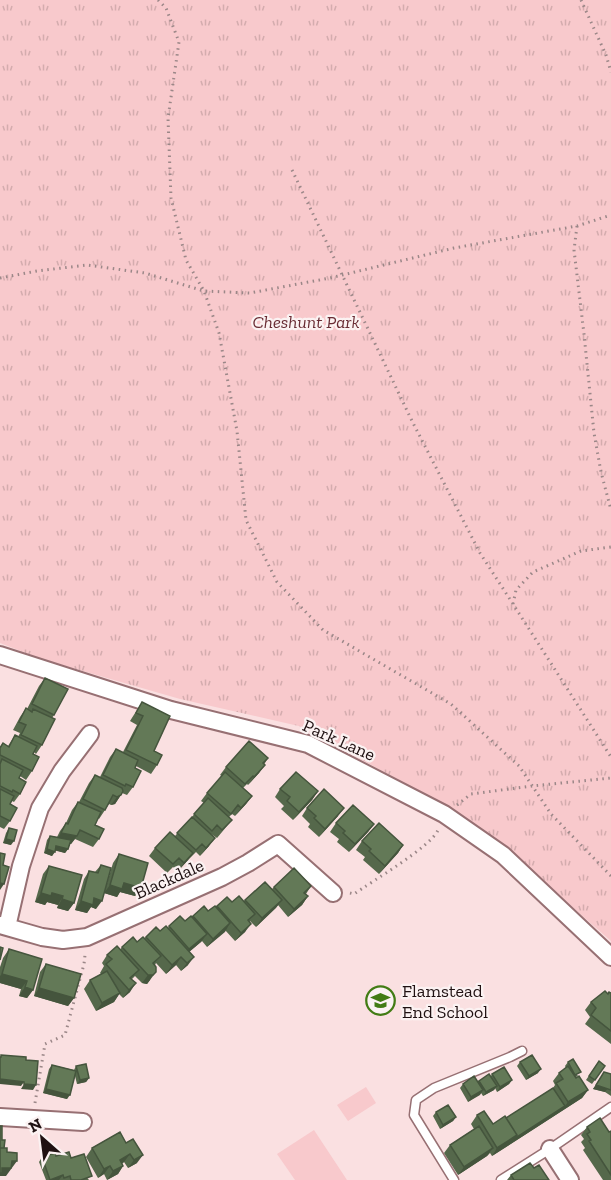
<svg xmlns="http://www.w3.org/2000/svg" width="611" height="1180" viewBox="0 0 611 1180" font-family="'Zilla Slab',serif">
<defs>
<pattern id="park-tufts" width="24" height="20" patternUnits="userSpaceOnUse" patternTransform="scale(1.5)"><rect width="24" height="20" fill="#f8c9cc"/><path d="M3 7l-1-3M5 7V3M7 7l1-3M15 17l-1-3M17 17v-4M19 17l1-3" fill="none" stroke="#d4acae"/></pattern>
</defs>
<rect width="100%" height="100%" fill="#fae0e1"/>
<path fill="url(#park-tufts)" d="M0,0H611V941L579,913L523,861L478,826L423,793L349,753L316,730L180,699L41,659L0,643Z"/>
<path fill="#f8c9cc" d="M366,1087L376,1103L348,1121L337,1105Z
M314,1130L347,1180H295L277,1154Z"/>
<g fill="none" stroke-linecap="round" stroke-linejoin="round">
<defs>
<path id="lane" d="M454,1180L414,1115L416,1100L434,1088L510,1057L522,1051
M501,1180L550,1149L611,1107"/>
<path id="street" d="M0,655L171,710L308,744L444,814L503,855L611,957
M0,925L42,937L63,940L87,937L222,877L248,863L278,844L333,893
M7,927L21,866L40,808L62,771L90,734
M0,1117L83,1122
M550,1149L570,1180"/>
</defs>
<use href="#lane" stroke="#977073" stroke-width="11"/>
<use href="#street" stroke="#977073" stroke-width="20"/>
<path stroke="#9b8788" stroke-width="3" stroke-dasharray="1.5 4.5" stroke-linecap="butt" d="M158,0L166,8L179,42L168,118L171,198L186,260L204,291L219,333L237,431L246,520L277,582L323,630L451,704L519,766L551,814L611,876
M581,0L606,55L611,72
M292,170L412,421L480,553L513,604L611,757
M577,226L574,250L584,334L594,433L601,472L611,510
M0,278L37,271L87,265L145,273L204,291L250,293L330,278L454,248L577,226L611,215
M513,604L516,590L533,572L581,551L611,547
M457,805L471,794L532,786L611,778
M350,893L354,894C371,882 432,846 438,830
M35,1103L45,1044L65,1035L84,964L85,955"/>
<use href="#lane" stroke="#fff" stroke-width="8"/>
<use href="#street" stroke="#fff" stroke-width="16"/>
</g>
<path fill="#55684b" d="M45,678L54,715L52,718L42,745L36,754L34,752L33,754L32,771L26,780L20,776L19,778L20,794L14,802L12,801L10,804V821L4,829L0,827V747L3,743L8,746L15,735L18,737L20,733L13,730L20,717L26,708L27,709L39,686Z
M142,702L157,765L151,774L136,766L133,787L127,795L122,793L115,804L111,805L109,804L99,819L98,818L95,825L99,839L93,847L75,839L71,844H70L68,849L65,853L55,850L52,856L44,853L47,840L50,836L57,837L60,831L66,823L72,810L78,802H79L89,783L95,775L100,777L110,757L116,749L123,752L137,725L130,721Z
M268,758L259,773L248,785L247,784L243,788L252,796L246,804L235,816L232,814L229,817L232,820L217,838L211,834L209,846L200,856L196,852L190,858L178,871L173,867L167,873L149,856L155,848L175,836L191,818L204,803L201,801L207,793L222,776L220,775L226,767Z
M280,789L318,791L312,800L293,820L281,809L284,806L275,797Z
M307,808L338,816L319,837L308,827L310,824L302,816Z
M336,823L374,824L368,832L349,852L337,842L339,839L330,832Z
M9,828L11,845L3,843L6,833Z
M362,841L403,845L398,853L379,874L363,860L365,857L356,850Z
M119,854L141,888L135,896L120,892L117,897L104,893L113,863Z
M101,865L96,909L91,907L87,913L75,910L84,879L89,871L95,872Z
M49,866L74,903L68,911L57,908L58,905L47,902L45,905L35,902L43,874Z
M265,882L272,889L274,887L311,886L306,894L308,896L302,905L288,917L278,905L256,927L250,921L245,932L235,941L225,930L207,947L202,941L189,952L188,965L181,971L176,965L166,974L156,963L155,965L150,980L147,984L142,983L135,976L132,979L130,992L123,998L119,994L114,1002L96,1011L84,989L90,980L101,974L100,973L104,966L102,963L107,955L120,950L122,947L137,942L146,937L168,928L169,926L185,921L193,916L208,911L217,906L232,902L244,901Z
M9,949L33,990L27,998L19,996L21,989L0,983V967L3,958Z
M46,964L74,998L68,1006L34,996L40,972Z
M611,993V1044L585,1024L590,1017L585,1010L591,1002L608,994Z
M599,1061L605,1066L592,1084L586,1080Z
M520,1062L538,1073L526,1080L517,1066Z
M568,1062L578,1076L576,1077L588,1090L582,1098L492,1156L490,1153L487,1156L458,1175L444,1153L450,1145L474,1129L471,1124L477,1115L493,1124L506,1118L553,1088L555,1085L553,1081L559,1073L566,1068L565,1066Z
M52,1065L74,1070L76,1066L89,1078L86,1082L77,1084L75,1076L67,1099L43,1093L49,1069Z
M604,1072L611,1074V1096L605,1092L593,1089Z
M492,1074L512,1080L509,1084L497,1092L495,1088L494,1090L483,1096L481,1093L468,1102L460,1088L463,1084L478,1082L479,1081L491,1076Z
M436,1112L456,1117L453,1121L440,1129L433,1116Z
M587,1127L609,1132L611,1131V1180H603L583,1150L585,1148L581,1142L584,1139L581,1135Z
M120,1132L137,1163L128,1168L124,1162L122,1164L123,1166L118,1174L107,1180L104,1174L98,1178L86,1157L92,1148Z
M56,1156L71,1158L89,1180H46L39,1162L42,1157Z
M534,1168L549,1180H507L511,1175Z"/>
<path fill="#45553d" d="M265,765L259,773L248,785L254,777Z
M318,791L312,800L293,820L299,812Z
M121,795L115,804L111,805L117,797Z
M252,796L246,804L235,816L241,808Z
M344,808L338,816L319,837L325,829Z
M374,824L368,832L349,852L355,844Z
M61,833L77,836L71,844L55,842Z
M215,838L209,846L200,856L206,848Z
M6,839L14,841L11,845L3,843Z
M403,845L398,853L379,874L385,866Z
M56,846L68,849L65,853L53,850Z
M47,849L55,852L52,856L44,853Z
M193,853L187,861L178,871L184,863Z
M0,883L4,884L0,890Z
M124,883L141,888L135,896L120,892L117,897L104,893L110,885Z
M41,893H52L63,896L58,905L47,902L45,905L35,902Z
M308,896L302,905L288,917L294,909Z
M94,898L102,901L96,909L91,907L87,913L75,910L81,901Z
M62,899L74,903L68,911L57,908Z
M282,900L276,908L256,927L262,918Z
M230,923L225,932L207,947L213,939Z
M251,924L245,932L235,941L241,933Z
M207,934L201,942L183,957L189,949Z
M181,957L176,965L166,974L172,965Z
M194,957L188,965L181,971L187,963Z
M156,972L147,984L142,983L148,975Z
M2,974L27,981L21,989L0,983V976Z
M136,983L130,992L123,998L129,990Z
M25,987L33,990L27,998L19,996Z
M39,988L74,998L68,1006L34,996Z
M120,993L114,1002L96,1011L102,1003Z
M541,1069L538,1073L526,1080L529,1076Z
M89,1078L86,1082L77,1084L80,1080Z
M0,1079L24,1082L21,1086L0,1084Z
M512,1080L509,1084L497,1092L500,1087Z
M24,1084L36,1085L33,1090L21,1089Z
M596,1085L608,1088L605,1092L593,1089Z
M497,1086L494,1090L483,1096L486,1092Z
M46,1089L70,1095L67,1099L43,1093Z
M483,1090L480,1095L468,1102L471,1097Z
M588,1090L582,1098L492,1156L497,1148L565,1106L568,1102Z
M456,1117L453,1121L440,1129L443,1125Z
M493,1148L487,1156L458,1175L464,1167Z
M130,1154L124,1162L114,1168L120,1160Z
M143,1155L137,1163L128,1168L134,1160Z
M12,1161H17L6,1176H0V1170L2,1168Z
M110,1166L104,1174L98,1178L104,1169Z
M123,1166L118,1174L107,1180L113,1171Z
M63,1175L59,1180H50Z"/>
<path fill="#637957" stroke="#45553d" stroke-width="1.5" d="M45,678L68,689L54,715L32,704Z
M142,702L170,716L154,751L162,755L157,765L126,750L143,716L136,713Z
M26,708L32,712L33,709L55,719L42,745L21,735L26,725L19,722Z
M15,735L37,746L33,754L39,757L32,771L0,755V748L3,743L9,747Z
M249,741L268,758L263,763L265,765L254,777L253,776L245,784L226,767Z
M116,749L138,760L135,768L141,771L133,787L126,784L125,786L103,775Z
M2,759L23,770L19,778L26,782L20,794L13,790L12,792L0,786V764Z
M225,772L252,796L241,808L238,805L231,814L207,793Z
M296,772L318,791L299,812L287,801L290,797L280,789Z
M95,775L122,788L123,791L121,795L117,797L113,795L105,810L83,799Z
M0,789L14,796L10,804L17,808L10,821L0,816Z
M324,789L344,808L325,829L314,818L316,816L307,808Z
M208,798L232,820L222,830L217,825L212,831L194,814Z
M78,802L101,812L95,825L104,829L99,839L80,830L77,836L61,833L66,823L68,824Z
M353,805L374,824L355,844L343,833L345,831L336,823Z
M192,817L215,838L206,848L202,844L196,850L177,833Z
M379,823L403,845L385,866L369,851L371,849L362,841Z
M9,828L17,830L14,841L6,839Z
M170,832L193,853L184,863L179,858L173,864L155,848Z
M50,836L71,840L68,849L56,846L55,852L47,849Z
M0,853L5,854L3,865L9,867L4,884L0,883Z
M119,854L148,863L141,888L124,883L122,889L110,885Z
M101,865L111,868L102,901L94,898L93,905L81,901L89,871L98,873Z
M49,866L82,875L74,903L62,899L63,896L52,893L51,896L41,893Z
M294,868L311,886L304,893L308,896L294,909L274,887Z
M265,882L282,900L262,918L245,900Z
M239,896L255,914L248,920L251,924L241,933L217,906L227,897L232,902Z
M204,906L208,911L215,906L230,923L213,939L193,916Z
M180,916L185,921L191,916L207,934L189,949L169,926Z
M166,926L194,957L187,963L181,957L172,965L146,937L156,927L160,931Z
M133,937L137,942L143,937L161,956L153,963L156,967V972L153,975H148L122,947Z
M117,946L139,970L130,978L136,983L129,990L106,964L112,959L107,955Z
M0,947L3,948L0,960Z
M9,949L42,959L33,990L25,987L27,981L2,974Z
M46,964L81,974L74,998L39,988Z
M107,971L120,993L102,1003L90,980Z
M605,991L608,994L609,992L611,993V1031L591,1015L596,1008L591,1002Z
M1,1055L26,1057V1060L38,1061L36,1085L24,1084V1082L0,1079V1057H1Z
M532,1055L541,1069L529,1076L520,1062Z
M573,1059L581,1072L575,1075L568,1062Z
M599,1061L605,1066L595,1080L589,1076Z
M86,1064L89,1078L80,1080L76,1066Z
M52,1065L76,1071L70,1095L46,1089Z
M568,1066L576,1078L579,1076L588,1090L568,1102L556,1083L563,1079L559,1073Z
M504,1067L512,1080L500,1087L492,1074Z
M604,1072L611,1074V1090L596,1085Z
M489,1074L497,1086L486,1092L479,1081Z
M474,1076L483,1090L471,1097L463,1084Z
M553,1088L565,1106L514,1139L517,1135L506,1118Z
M448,1105L456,1117L443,1125L436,1112Z
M484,1111L493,1124L505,1116L517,1135L497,1148L477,1115Z
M600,1118L609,1132L611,1131V1175L589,1141L591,1140L587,1134L590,1132L587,1127Z
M0,1126H2V1140H5L4,1148H0Z
M479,1126L493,1148L464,1167L450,1145Z
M120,1132L126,1143L133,1139L143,1155L134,1160L130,1154L120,1160L123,1166L113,1171L110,1166L104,1169L92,1148Z
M0,1148H7V1152L17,1153V1161H12L11,1168H2V1173H0Z
M69,1152L71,1158L84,1154L92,1176L81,1180H71L70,1176L64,1178L63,1175L50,1180L42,1157L55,1153L56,1156Z
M530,1163L534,1168L539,1165L549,1180H514L511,1175Z"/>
<defs>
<symbol id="school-ring" viewBox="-11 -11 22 22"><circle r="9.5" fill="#fbf2f2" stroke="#427c14" stroke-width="1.5"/><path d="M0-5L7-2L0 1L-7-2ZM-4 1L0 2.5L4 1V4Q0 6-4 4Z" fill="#427c14"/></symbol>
</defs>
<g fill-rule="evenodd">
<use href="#school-ring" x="364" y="984" width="33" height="33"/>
</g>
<g text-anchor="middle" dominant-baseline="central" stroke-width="4.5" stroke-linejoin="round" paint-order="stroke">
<g font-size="18" font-style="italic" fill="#692c34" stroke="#fbf2f2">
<text x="306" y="322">Cheshunt Park</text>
</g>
<g font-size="18" fill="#1f1112" stroke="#fbf2f2">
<text transform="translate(339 740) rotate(24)">Park Lane</text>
<text transform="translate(169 879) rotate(-24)">Blackdale</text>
</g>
<g font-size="18" fill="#1f1112" stroke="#fbf2f2" text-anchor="start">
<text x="402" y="991">Flamstead<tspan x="402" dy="21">End School</tspan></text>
</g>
</g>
<g transform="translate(42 1138) rotate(332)" stroke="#fbf2f2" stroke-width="4.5" paint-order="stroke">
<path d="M0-4.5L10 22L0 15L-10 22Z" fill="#1f1112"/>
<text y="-9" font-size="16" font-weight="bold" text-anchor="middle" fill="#1f1112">N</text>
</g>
</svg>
